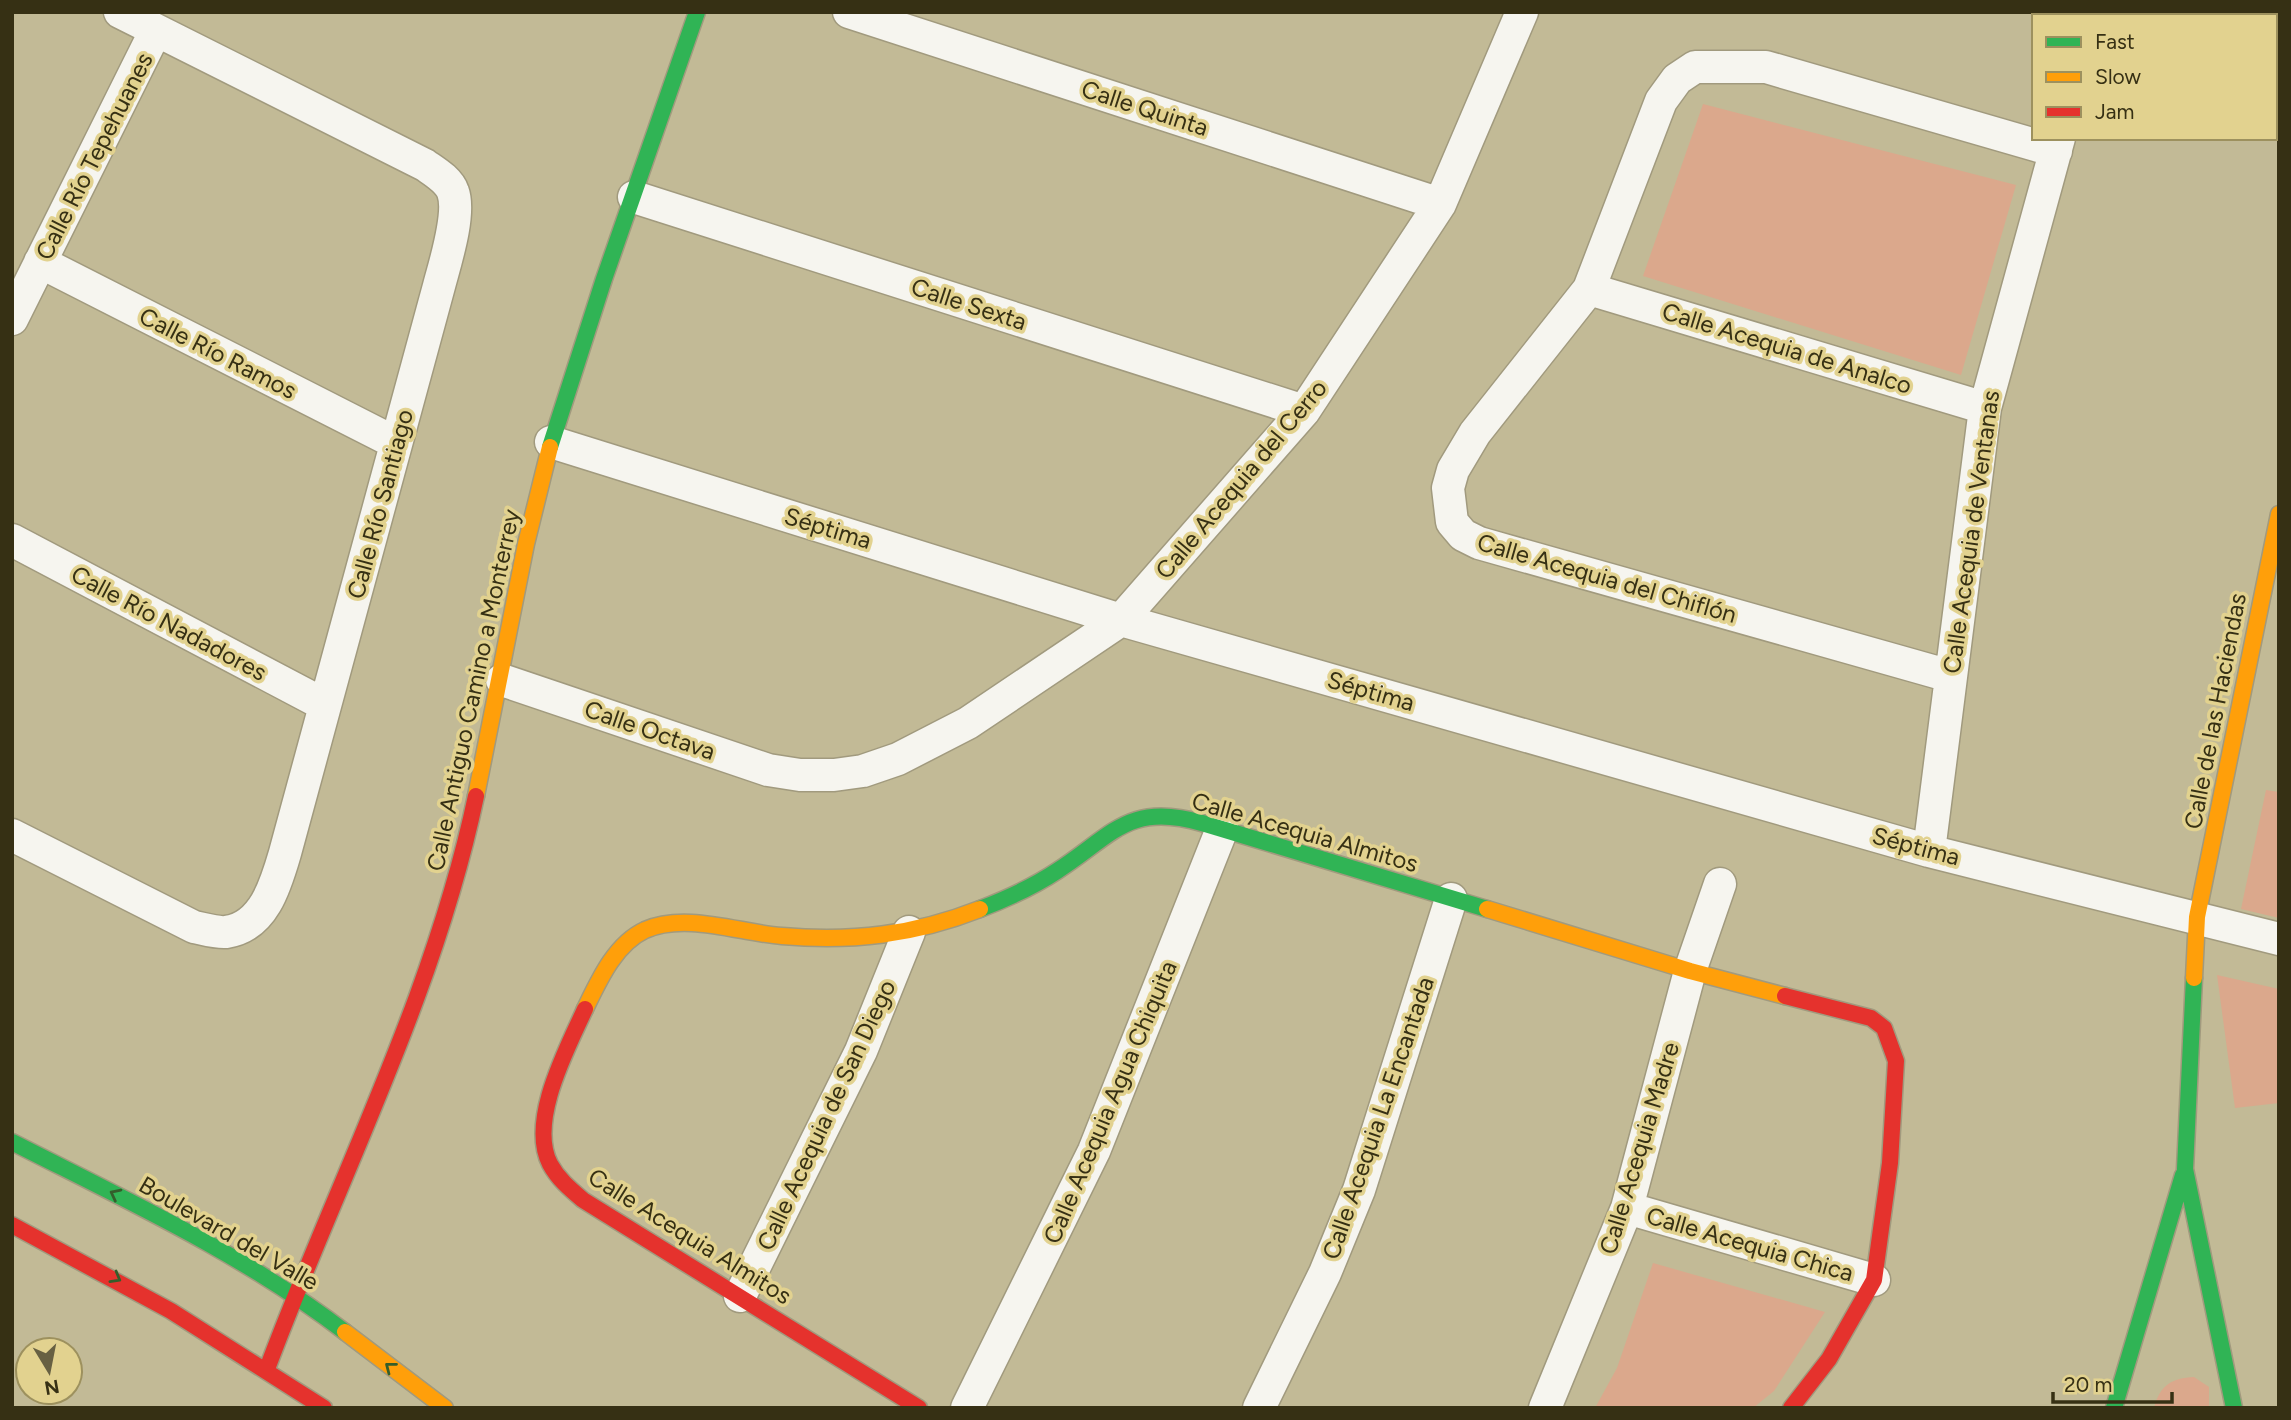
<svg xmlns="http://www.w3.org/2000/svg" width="2291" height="1420" viewBox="0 0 2291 1420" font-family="Figtree,sans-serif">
<rect width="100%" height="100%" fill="#c2ba96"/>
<path fill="#dba88c" d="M1703,104L2016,185L1961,375L1643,276Z
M2266,790L2279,792V918L2241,909Z
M2217,975L2279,989V1103L2235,1108Z
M1653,1263L1825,1312L1774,1391L1753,1408H1595L1617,1368Z
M2194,1377L2209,1387V1408H2154C2160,1385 2172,1378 2194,1377Z"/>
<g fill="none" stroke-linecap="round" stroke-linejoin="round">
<defs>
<path id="street" d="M849,12L1440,204
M2095,16L2096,12
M634,197L1304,411
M40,262L396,443
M1589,289L1985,408
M12,319L156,30
M551,442L1121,620L1929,851L2279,939
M12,540L325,705
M1950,676L1479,543L1463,535L1452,522L1448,488L1453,470L1475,433L1589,289L1661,101L1677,79L1695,67H1766L2056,151
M502,680L768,770L800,775H834L863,771L898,759L968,723L1121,620L1304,411L1440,204L1522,12
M12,835L194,927C204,929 217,933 226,932C264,927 276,884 285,853L439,286C445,263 461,214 453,192C449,180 435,172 425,165L120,12
M1929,851L1985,408L2059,138
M1627,1208L1874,1280
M740,1296L861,1051L909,932
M967,1408L1094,1151L1222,829
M1259,1408L1325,1273L1359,1190L1451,899
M1545,1408L1627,1208L1690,971L1720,884"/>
<path id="fast" d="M550,447L604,279L697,12
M980,909C1006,899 1033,887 1057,871C1113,835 1128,802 1202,823L1487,909
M2194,978L2185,1169L2234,1408
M12,1142C126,1200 243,1254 345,1332
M2114,1408L2183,1175"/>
<path id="slow" d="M476,796L526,544L550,447
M1487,909L1690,971L1785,996
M2194,978L2197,917L2279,514
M585,1009C599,980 615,944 645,930C686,912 740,933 782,936C852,942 914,935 980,909
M345,1332L445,1408"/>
<path id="jam" d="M1785,996L1871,1018L1884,1028L1896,1061L1890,1163L1874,1280L1829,1359L1791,1408
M585,1009C567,1049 528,1121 550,1164C558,1179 570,1189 583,1200L919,1408
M12,1225L171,1311L324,1408
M267,1369C338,1179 434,996 476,796"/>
</defs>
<use href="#street" stroke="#a19a7e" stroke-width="35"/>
<use href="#fast" stroke="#a19a7e" stroke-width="19"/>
<use href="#slow" stroke="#a19a7e" stroke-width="19"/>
<use href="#jam" stroke="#a19a7e" stroke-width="19"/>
<use href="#street" stroke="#f6f5ef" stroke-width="32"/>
<use href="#fast" stroke="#30b455" stroke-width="16"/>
<use href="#slow" stroke="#ff9f0a" stroke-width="16"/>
<use href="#jam" stroke="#e5322d" stroke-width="16"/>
</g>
<defs><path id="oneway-chevron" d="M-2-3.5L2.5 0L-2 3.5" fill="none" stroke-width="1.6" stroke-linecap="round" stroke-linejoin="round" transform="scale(1.75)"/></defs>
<g stroke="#345e2b">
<use href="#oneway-chevron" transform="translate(115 1194) rotate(-153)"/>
<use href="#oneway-chevron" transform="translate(116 1278) rotate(30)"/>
<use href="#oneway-chevron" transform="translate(390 1367) rotate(-142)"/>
</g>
<g text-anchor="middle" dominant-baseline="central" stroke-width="7" stroke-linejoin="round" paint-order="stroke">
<g font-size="24" fill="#363014" stroke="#e2d28f">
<text transform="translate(1145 108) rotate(18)">Calle Quinta</text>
<text transform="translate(94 156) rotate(-63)">Calle Río Tepehuanes</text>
<text transform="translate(969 304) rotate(18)">Calle Sexta</text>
<text transform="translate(1787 348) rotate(17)">Calle Acequia de Analco</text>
<text transform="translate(218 353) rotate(27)">Calle Río Ramos</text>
<text transform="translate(1241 479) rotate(-50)">Calle Acequia del Cerro</text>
<text transform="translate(380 504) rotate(-75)">Calle Río Santiago</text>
<text transform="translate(828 528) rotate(17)">Séptima</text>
<text transform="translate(1971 532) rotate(-82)">Calle Acequia de Ventanas</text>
<text transform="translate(1607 578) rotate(16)">Calle Acequia del Chiflón</text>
<text transform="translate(169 623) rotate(28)">Calle Río Nadadores</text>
<text transform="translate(473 690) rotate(-78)">Calle Antiguo Camino a Monterrey</text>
<text transform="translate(1371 691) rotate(16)">Séptima</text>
<text transform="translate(2215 711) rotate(-79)">Calle de las Haciendas</text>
<text transform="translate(650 730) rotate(19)">Calle Octava</text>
<text transform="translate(1305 832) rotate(16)">Calle Acequia Almitos</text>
<text transform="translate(1916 846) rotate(15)">Séptima</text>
<text transform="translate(1110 1102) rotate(-67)">Calle Acequia Agua Chiquita</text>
<text transform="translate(826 1115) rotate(-65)">Calle Acequia de San Diego</text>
<text transform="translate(1378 1118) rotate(-71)">Calle Acequia La Encantada</text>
<text transform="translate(1639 1148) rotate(-73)">Calle Acequia Madre</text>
<text transform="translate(229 1233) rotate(30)">Boulevard del Valle</text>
<text transform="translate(690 1236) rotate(32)">Calle Acequia Almitos</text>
<text transform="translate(1750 1244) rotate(16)">Calle Acequia Chica</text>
</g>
</g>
<rect width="2291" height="1420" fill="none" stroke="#363014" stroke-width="28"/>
<rect x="2032" y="14" width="245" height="126" fill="#e2d28f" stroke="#9d915e" stroke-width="2"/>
<rect x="2046" y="37" width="35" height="10" fill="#30b455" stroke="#9d915e" stroke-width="2"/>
<text x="2095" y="49" font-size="21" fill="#363014">Fast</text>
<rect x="2046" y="72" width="35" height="10" fill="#ff9f0a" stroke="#9d915e" stroke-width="2"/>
<text x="2095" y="84" font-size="21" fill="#363014">Slow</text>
<rect x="2046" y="107" width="35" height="10" fill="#e5322d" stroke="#9d915e" stroke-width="2"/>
<text x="2095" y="119" font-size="21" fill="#363014">Jam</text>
<g transform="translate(49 1371) rotate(170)"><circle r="33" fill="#e2d28f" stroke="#9d915e" stroke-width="2"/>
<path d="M0-5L12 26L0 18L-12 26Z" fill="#676042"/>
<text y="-10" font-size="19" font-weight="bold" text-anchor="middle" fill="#363014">N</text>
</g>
<path d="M2053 1392v10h119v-10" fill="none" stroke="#363014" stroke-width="3.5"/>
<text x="2064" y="1392" font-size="21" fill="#363014" stroke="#e2d28f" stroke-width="5" paint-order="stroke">20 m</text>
</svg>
